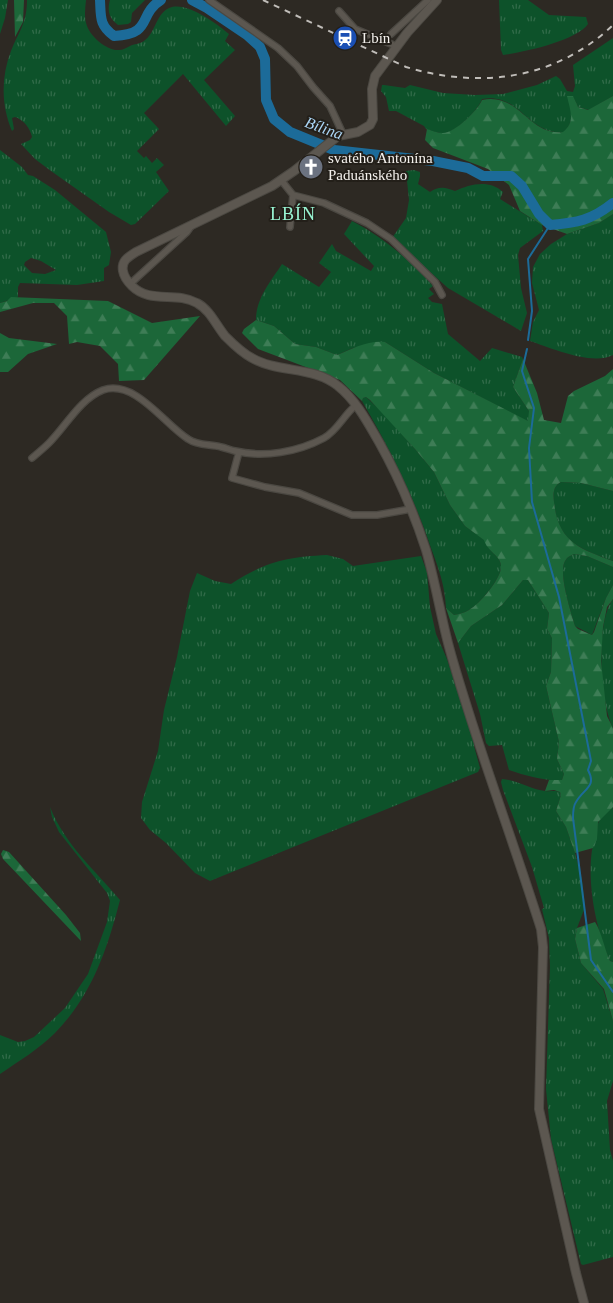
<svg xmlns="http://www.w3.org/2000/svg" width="613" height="1303" viewBox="0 0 613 1303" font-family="'Times New Roman',serif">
<defs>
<pattern id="grass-tufts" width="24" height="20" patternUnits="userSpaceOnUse" patternTransform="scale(1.25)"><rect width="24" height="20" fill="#0d522a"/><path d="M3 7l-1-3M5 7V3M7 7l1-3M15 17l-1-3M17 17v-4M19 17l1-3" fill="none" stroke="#316b49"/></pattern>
<pattern id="forest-firs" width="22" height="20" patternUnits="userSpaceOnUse" patternTransform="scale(1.25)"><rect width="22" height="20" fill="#1c6739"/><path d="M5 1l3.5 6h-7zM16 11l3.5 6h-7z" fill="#3e7d56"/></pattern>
</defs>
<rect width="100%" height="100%" fill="#2d2923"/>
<path fill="url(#grass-tufts)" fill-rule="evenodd" d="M0,0H8L5,18L0,34Z
M27,0H86C85,9 84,18 87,26C91,37 107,51 119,50C123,50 126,48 130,46C134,44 140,44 144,41C156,33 156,11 172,7C189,3 217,24 229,34L225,41L235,50L204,80L235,116L226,126L183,74L144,113L159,129L137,151L144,158L146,156L152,163L157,158L164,165L156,172L169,191L135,224L131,225L109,212L51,171L35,159L21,144L30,140L32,137C30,128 24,120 15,117L12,118L14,129L12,131C1,105 1,77 11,51C19,31 27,23 27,0Z
M110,0H145L132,13L131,22L128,24L118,25C109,18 107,11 110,0Z
M499,0H528L549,15L586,17L588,24C576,41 524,52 503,55L501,50Z
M613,38V96L589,110L578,107L573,97C572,109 574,123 564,132C528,136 520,92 482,99C478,110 458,130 446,133C439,134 432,131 426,129L424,126L396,111H389L386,97L381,91L382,85H384L405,88L410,85L443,93L475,95L503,94L537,85L556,76L560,79L567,91L573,92L575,86L573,65Z
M0,150L22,167L28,175L33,176L55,190L106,232L111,252L109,265L104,268V281L77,285L20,283L18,287V297L0,303ZM31,258L41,261L56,270L45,274L32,273L24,265L25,262Z
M414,170L420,172V176L418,184L430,192C439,186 445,187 455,191C470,184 489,179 503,192L500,199L542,225L543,231L520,248L518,255L521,288L527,313L521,331L448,288L392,238L406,218L409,200L406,171Z
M613,214V355C592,366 551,348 530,341L533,322L539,310L532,283L533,267L540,254L551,244L567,234L599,223Z
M352,221C383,237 410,260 433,286L429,289L434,294L428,298L432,302L442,304L448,334L480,361L492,348L522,357L523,359L513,387L529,411V422L434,373L385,342L353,348L337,355L316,347L295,344L274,326L256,320C256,298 271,281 282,264L319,287L331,272L319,263L332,244L336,251L371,271L374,266L344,234Z
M366,397L384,414L415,449L434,472L450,505L465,526L485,540C487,551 501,556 501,566C502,578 479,605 469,610C464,613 459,614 454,615L446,608C445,586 439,569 431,548C414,497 390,449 362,401L363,398Z
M561,482L581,483L613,491V561C580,549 558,542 554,503C553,494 553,486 561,482Z
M574,554L587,556L613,567V585L606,598L592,635L575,626C571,612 558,573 565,561C567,557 570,556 574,554Z
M327,555L343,559L353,566L421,556L427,572L430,607L436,634L447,659L474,742V746L480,768L478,772L210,881L195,873L166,843L150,830L141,818L142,802L158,751L164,710L177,657L190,591L197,573L215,581L231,584C265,562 286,557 327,555Z
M523,580H528L549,613L547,629L552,638L551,672L546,686L559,742L557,759L564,774L562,780C543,781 527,776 509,770L502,745L489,746L486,743L480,714L458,643L471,626L502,605Z
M613,599V728C600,702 595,623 613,599Z
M502,779C517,780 532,790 545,791C551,792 554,790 560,792L561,795L556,811L566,827L575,853L582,880L585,907L577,928L575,939L581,963L603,989L613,1021V1081L607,1101L610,1150L613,1161V1257L583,1265L581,1264L551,1139L546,1089L550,967L549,938L542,909L544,908L532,867L503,790L501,782Z
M50,807C65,845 95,870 120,900C107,950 92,995 55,1033C39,1049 19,1061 0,1074V1035L18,1042L25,1041L34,1037L65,1008L88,974L107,922L110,901L107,893L59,832L52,817Z
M613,807V962L610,961C596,930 587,884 592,850C593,846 595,843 596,839C598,833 596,827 599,821C603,815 608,811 613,807Z"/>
<path fill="url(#forest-firs)" d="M14,0H24L23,22L15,37Z
M567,96H573L578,107L588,110L613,96V214L599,223L567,234L542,225L520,211L509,185L488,169L433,148L425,140L427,129C432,131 438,133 443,133C455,133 478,110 482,100C520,92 528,136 563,132C576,122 570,110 567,96Z
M11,297L108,301L152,323L200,316L144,380L119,381L118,364L100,346L77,342L69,344L67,316L54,303H33L0,312V303L7,301Z
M256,320L274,326L295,344L316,347L337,355C351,349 369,340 385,342L434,373L528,421L529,411L513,387L523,359L537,393L544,420L561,423L568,396L574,391L605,376L613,369V491L581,483L561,482C553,486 553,494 554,502C558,542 580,549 613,561V567L587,556L574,554C570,556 567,557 565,561C558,573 571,612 575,626L578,629L592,635L594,632L606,598L613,585V599L607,607L603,627L601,661L607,716L613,728V807L598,822L597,839L593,848L575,853L566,827L556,811L561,795L560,792L554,790L545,791L549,780H562L564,774L557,759L559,742L546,686L551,672L552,638L547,629L549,613L528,580H523L502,605L471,626L458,643L446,608L454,615C459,614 464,613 469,610C480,604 502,578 501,566C501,556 487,551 484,540L465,526L450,505L434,472L415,449L370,400L366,397L363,398L362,401L340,380L258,349L242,333L244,329Z
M0,333L9,338L57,344L28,354L8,372H0Z
M3,850L9,852L66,915L80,933L81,941L3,859L1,854Z
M595,922C602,933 604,948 610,961L613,962V1021L604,989L581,963L575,939L577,928Z"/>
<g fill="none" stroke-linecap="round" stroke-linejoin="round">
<path stroke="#1c6b99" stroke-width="2" d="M528,340L532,311L528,259L550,225
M527,349L522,371L534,408L529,448L532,502L559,597L591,761L588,770C597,787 584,788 576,802C573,806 573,813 573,818L591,960L613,992"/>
<path stroke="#1c6b99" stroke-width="10" d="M100,0C101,17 99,25 114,36C154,34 137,15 161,0
M192,0L207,8L247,35L260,47L265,59L266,100L274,119L290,132L334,150L433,161L468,168L483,176H511L522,186L539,214L550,225C577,223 592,220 613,203"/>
<defs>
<path id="street" d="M209,0L278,48L297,66L313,87L330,106L343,134
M339,11L355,29L396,46
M391,34L428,0
M281,180L293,195L324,203L367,223L391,239L435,282L442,295
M290,227L293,195
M130,284L187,232L192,225
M239,452L232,478L265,487L299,493L352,515H377L411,509
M32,458C38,453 44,448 49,443C66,426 80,399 103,390C135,379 164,424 188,439C198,446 210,444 221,447C226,448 230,450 235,451C264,458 298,452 324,438C337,431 344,415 355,406"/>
<path id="secondary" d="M437,0L407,33L375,76L372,89L373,119L370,125L358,132L338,136L294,171L272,186L136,252C128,257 121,261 123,271C124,277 128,282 132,286C150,304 176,291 197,303C210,310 216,325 225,336C233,344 242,353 252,358C278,373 314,366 338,386C356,400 368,423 379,442C398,476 414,513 426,550C435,581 440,612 448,643C454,666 461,688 468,710C491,783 518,856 541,929L543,947L539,1109L576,1273L584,1303"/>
</defs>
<use href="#street" stroke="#4b4842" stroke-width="8"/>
<use href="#secondary" stroke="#4b4842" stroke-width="10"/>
<use href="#street" stroke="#5c5750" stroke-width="5.5"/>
<use href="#secondary" stroke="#5c5750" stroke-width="8"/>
<path stroke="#c0bdb9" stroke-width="2" stroke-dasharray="6 6" stroke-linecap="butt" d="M263,0L406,67C480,89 555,80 613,25"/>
</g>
<defs>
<symbol id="station-disc" viewBox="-11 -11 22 22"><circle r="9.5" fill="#1a4fb4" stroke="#231f19"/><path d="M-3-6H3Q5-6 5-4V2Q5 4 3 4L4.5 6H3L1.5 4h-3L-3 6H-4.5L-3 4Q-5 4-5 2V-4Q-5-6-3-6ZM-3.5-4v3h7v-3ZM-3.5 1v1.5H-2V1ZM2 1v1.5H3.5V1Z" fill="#fff"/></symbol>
<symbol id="church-disc" viewBox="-11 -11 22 22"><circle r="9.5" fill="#6b7280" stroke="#231f19"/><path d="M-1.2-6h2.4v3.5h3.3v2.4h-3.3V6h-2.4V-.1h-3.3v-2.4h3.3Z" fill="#fff"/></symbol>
</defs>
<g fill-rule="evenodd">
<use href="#station-disc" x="331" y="24" width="28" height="28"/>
<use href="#church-disc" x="297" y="153" width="28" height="28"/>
</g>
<g text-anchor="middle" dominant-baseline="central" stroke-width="4" stroke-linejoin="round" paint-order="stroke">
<g font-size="15" fill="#f4f1ed" stroke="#231f19" text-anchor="start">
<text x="362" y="38">Lbín</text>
<text x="328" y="158">svatého Antonína<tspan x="328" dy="17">Paduánského</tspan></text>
</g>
<g font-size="16" font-style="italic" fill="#abd6f6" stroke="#231f19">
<text transform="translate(324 128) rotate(20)">Bílina</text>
</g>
<g font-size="18" letter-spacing="1" fill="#99f5d3" stroke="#231f19">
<text x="293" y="214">LBÍN</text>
</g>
</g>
</svg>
